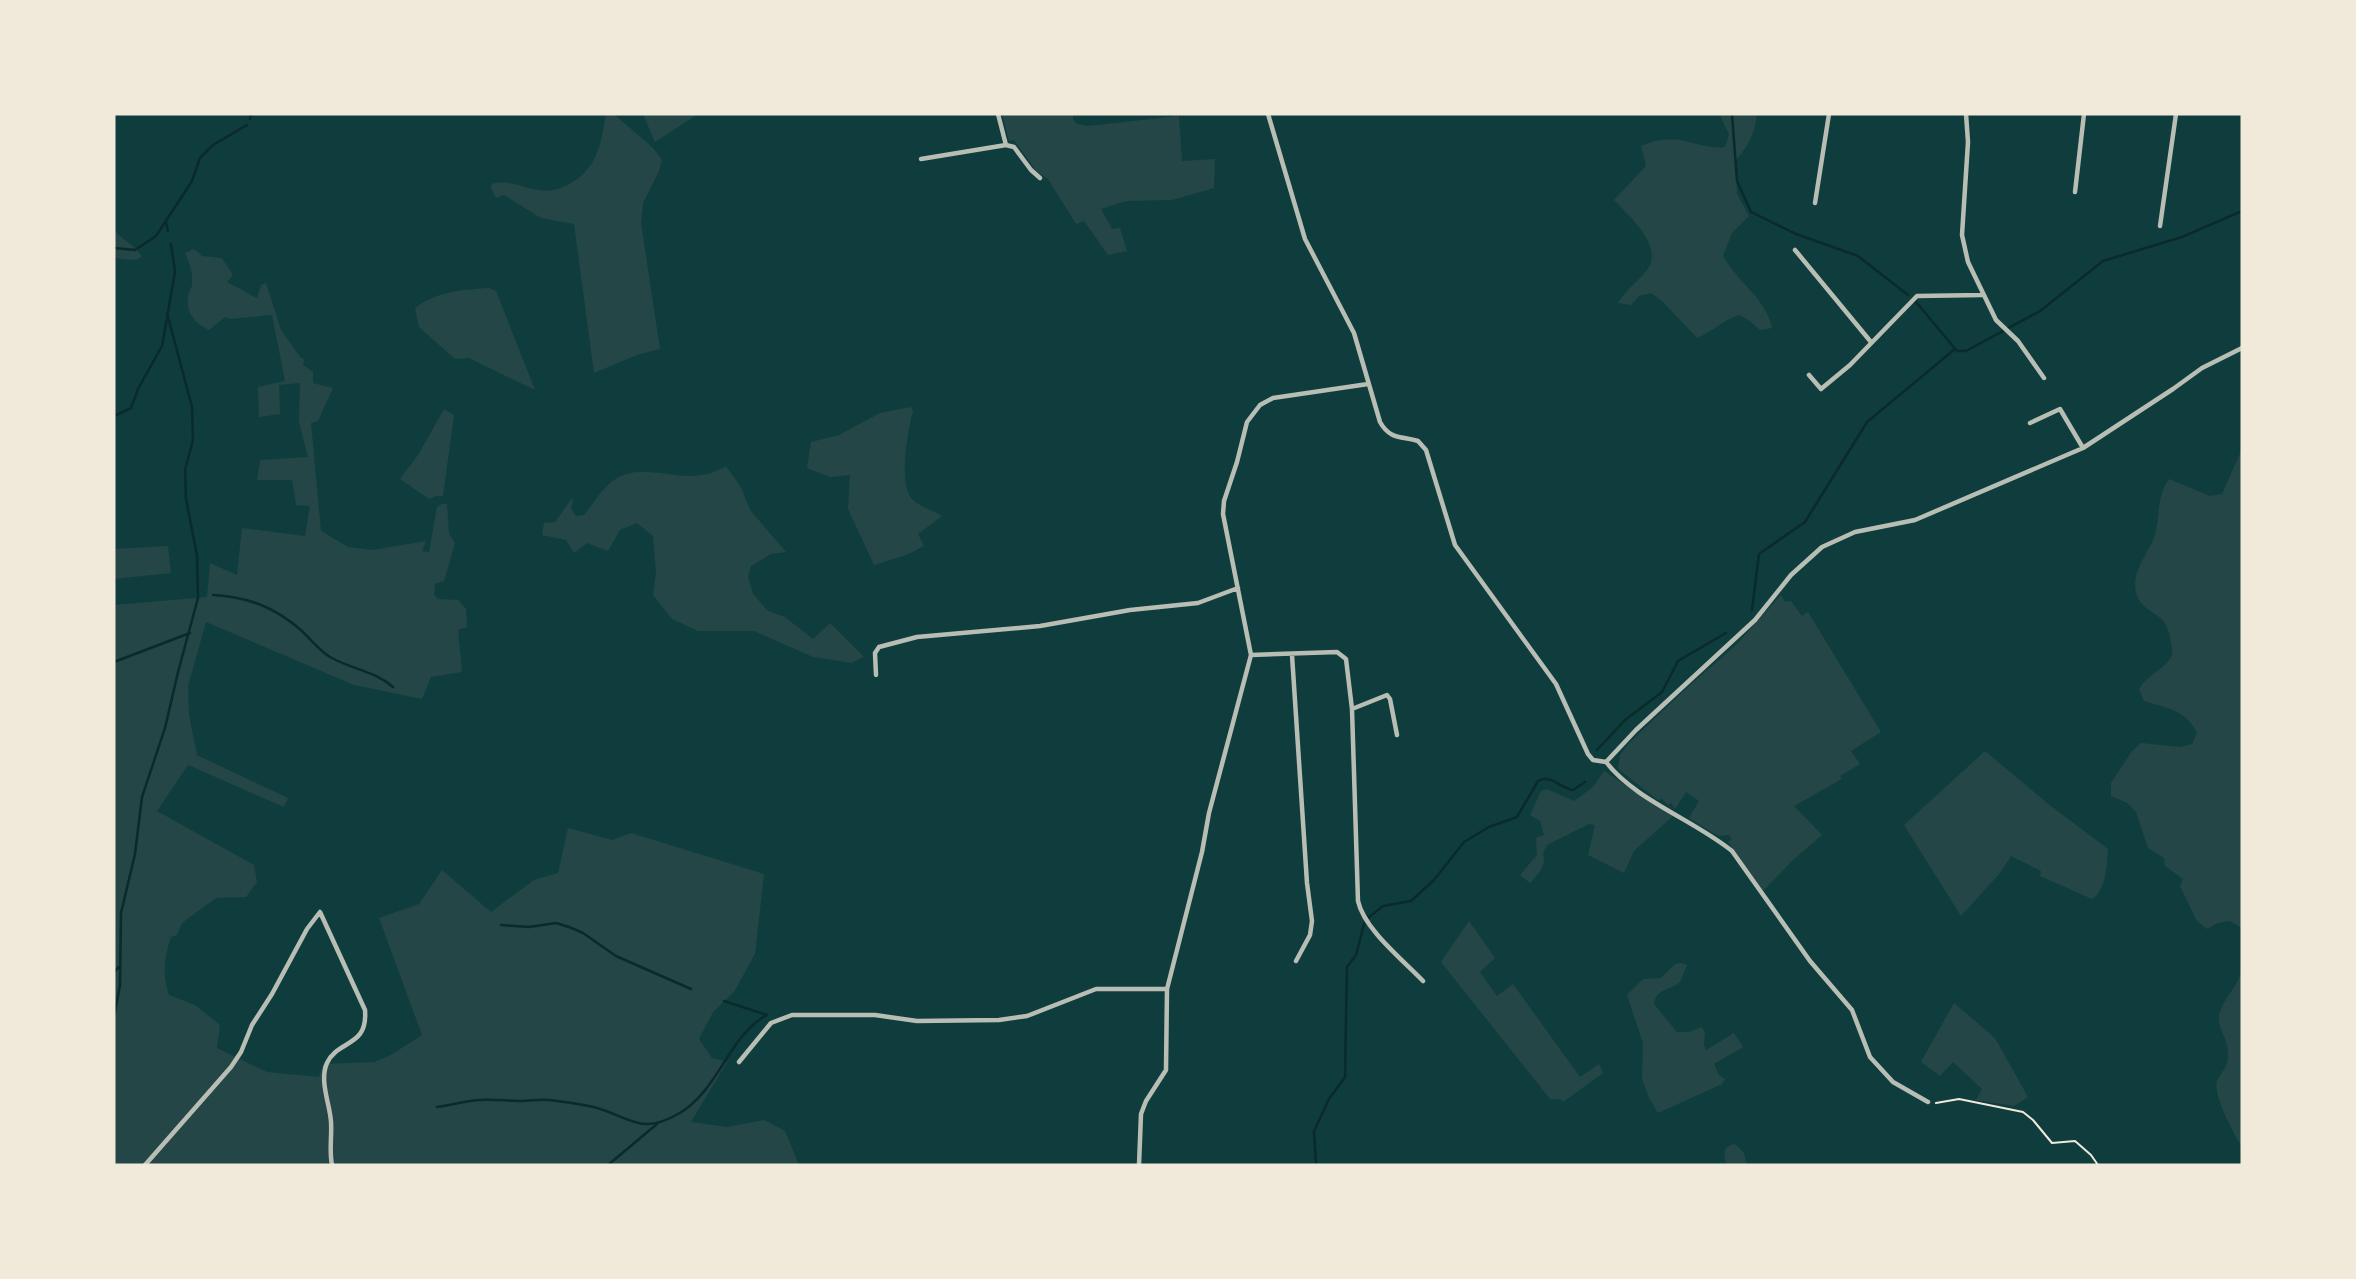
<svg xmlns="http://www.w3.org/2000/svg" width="2356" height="1279" viewBox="0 0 2356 1279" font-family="'Space Grotesk',sans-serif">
<rect width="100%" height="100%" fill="#0f3d3e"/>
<path fill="#244646" d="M606,114H614L653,148L662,160L659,171L643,203L641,223L660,349L637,355L594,373L574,224L541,218L504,195L496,198L491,188L492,184C508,178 524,189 540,190C551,192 561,189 571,183C598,168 601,142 606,114Z
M643,114H698L655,142Z
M1002,114H1073V120L1077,124L1087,126L1179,116L1182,161L1215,159L1214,188L1172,200L1126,201L1101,209L1112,229L1120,228L1127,251L1108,255L1084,221L1076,224L1048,179L1036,171L1014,140L1009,141Z
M1719,114H1757C1755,133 1749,145 1736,160L1737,194L1749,216L1732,233L1723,256C1737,281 1767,300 1772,328L1760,330L1750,321L1739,315C1723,320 1712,332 1697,338L1662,301L1651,293L1639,296L1631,305L1618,303C1626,289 1638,282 1647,270C1665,247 1629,216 1614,200L1646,166L1641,146C1653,141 1667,138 1680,140C1696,143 1709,149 1725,147L1729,134Z
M114,230C123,241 135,244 142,257L135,260L114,258Z
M194,249L202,256L222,258L233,275L227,282L257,298L261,285L266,283L281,330L301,358L304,359L303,365L313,372V383L333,388L318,421L311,423L321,531L348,547L372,550L426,541L422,551L429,552L437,507L442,504H447L449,533L455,543L444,581L435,584L434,595L438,599L458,600L466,609L467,627L458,630L462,672L431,677L422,699L354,685L206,622L188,686L189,715L197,755L288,798L284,807L188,765L157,811L254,865L257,882L246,897L216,898L182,923L177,935L171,937C164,957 162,975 169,995L195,1005L220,1025L217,1048L267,1072L319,1077L323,1064L374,1062L391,1055L422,1035L379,918L419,904L442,870L491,912L534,880L558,873L568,828L612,840L631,833L764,874L755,954L734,992L713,1012L699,1039L712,1058L727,1062L691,1122L727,1127L764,1120L785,1131L799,1165H114V605L207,597L210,563L237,575L242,528L305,536L310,506L296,505L292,480H257L260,460L308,457L299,422L300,383L279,385L280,414L259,417L258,387L285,381L272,315L230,319L225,317L209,330C193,323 184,310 189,293C191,286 192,289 192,282C193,272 189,262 185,253Z
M489,288L496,291L535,390L469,358L455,359L419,327L415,308C438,291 461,290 489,288Z
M911,407L913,411C908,429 898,483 912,499C919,506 933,511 942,516L918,534L924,546L909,554L874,565L848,509L850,475L830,477L807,468L811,442L839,435L880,413Z
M444,409L454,415L443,496H436L429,499L400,479L418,455Z
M2242,449V928L2230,921L2218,923L2207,929L2197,921L2180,886L2183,879L2165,866L2164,858L2148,848L2136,812L2127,803L2111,796V783L2132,751L2141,743L2180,747L2192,744L2197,733C2186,710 2167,708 2144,701L2139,689C2148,674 2168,668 2172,654C2173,649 2171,643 2170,638C2166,609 2142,616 2136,592C2131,569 2151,552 2156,531C2160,512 2157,496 2169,479L2210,496L2222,494Z
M726,466L742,489L750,510L786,552L771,554L751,566L748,577L753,594L768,611L785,617L813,639L830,623L864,657L851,663L813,657L754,631H698L672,619L653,595L656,573L653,536L637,523L620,530L608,551L587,543L574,553L566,540L542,535L544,523L555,522L573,497L571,509L576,516L584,515C592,506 599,493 608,485C642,453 683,493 726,466Z
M168,546L171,573L114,579V549Z
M1781,595L1785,602L1791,601L1802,616L1808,612L1881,732L1851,751L1860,764L1840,776L1842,779L1794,806L1822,835L1793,860L1763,891L1728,842L1732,839L1729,835L1718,836L1689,818L1699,801L1686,792L1675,809L1671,803L1668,805L1662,799L1658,800L1618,769L1620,755L1629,743L1690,685L1735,646Z
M1985,751L2047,803L2108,849C2107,864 2106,891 2092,899L2040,876L2041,871L2011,856L2000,873L1961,916L1904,825Z
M1604,771L1673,816L1634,851L1624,873L1588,855L1595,825L1589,824L1547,845L1543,853C1547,866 1538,874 1530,883L1520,875L1537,855L1536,838L1544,835L1540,821L1530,815L1541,791L1547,789L1574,801L1593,787Z
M1469,921L1495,958L1480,972L1497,996L1513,984L1580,1077L1599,1064L1603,1073L1563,1102L1560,1099H1550L1441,962Z
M1681,963L1687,965L1680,982C1670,990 1656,989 1654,1004L1677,1032H1690L1701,1027L1705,1032L1704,1044L1706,1050L1734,1033L1743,1047L1714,1064L1719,1075L1725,1079L1722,1084L1658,1113L1649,1098L1642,1079L1643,1043L1627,995L1643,979L1661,978L1675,964Z
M2242,970V1146C2234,1137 2212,1091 2217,1081C2223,1069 2229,1067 2228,1051C2227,1036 2214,1024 2221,1009C2227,995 2238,985 2242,970Z
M1954,1003L1995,1038L2028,1097L2014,1106L1976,1100L1982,1089L1953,1062L1940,1076L1921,1062Z
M1735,1144L1744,1153L1747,1165H1727C1723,1155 1722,1146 1735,1144Z"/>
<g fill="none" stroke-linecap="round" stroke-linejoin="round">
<path stroke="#0a2a2b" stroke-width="2.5" d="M1732,114L1737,181L1751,212L1796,234L1858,256L1908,295
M250,119L251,114
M166,222L168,231
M114,248L135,250L156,236L192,181L200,158L213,145L247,125
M1916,302L1957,351H1966L2040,311L2103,261L2182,237L2242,211
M114,416L131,408L138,389L162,346L175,272L171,244
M213,595C248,597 275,607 302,631C311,640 319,650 330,657C353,670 373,670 393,687
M1752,610L1759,554L1805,522L1867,422L1955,349
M114,662L190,633
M1597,750L1625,720L1662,692L1678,661L1726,633
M1368,918L1383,906L1411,901L1434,880L1464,842L1489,827L1517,817L1538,781C1551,774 1560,788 1573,790L1585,782
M501,925L529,927L556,923L569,927L583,933L616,956L691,989
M114,972L120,966
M724,1001L767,1015
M114,1017L120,985L121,913L135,854L142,797L165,728L178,672L198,598L197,555L186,499L185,470L193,440L192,407L167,313
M437,1107C451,1105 465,1101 479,1100C494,1099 508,1101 522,1101C531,1101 540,1099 549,1100C564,1102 582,1104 597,1108C631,1118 642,1135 678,1114C719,1091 728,1036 767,1015
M608,1165L657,1124
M1316,1165L1314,1131L1329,1099L1345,1077L1347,967L1356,955L1364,924"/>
<path stroke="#f1e9da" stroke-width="2" d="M1936,1103L1959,1099L2023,1112L2033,1120L2052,1143L2075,1141L2091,1155L2098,1165"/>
<path stroke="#b8beb3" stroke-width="4.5" d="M998,114L1006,145L1014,147L1031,170L1040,178
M1268,114L1305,239L1354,333L1380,422C1390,440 1402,436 1418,441L1426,450L1455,545L1556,684L1588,754L1593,760L1606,762
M1966,114L1968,142L1962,235L1968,262L1996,320L2018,341L2044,378
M921,159L1006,145
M2075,192L2084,114
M1815,203L1829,114
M2160,226L2176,114
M1795,250L1871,342
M1809,375L1821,389L1850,365L1917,296L1982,295
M2030,423L2060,409L2083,448
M1251,655L1337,652L1346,659L1352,709
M1292,655L1307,883L1312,921L1310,935L1296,961
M876,675L875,653L879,647L917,637L1040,626L1130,610L1198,603L1238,588
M1397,735L1390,699L1387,695L1352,709L1358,901C1364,929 1403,960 1423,981
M1606,762L1636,730L1755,620L1791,575L1822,547L1855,532L1915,520L2083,448L2173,389L2202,368L2242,348
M1606,762C1635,800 1694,820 1732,851L1810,961L1852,1010L1870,1057L1893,1082L1928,1102
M739,1062L771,1023L792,1015H875L917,1021L999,1020L1027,1016L1096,989H1167
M145,1165L231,1067L241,1052L252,1025L272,994L307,929L320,912L365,1010C368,1048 338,1039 327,1063C319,1081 330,1104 331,1122C332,1137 329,1150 332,1165
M1139,1165L1141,1114L1146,1101L1166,1070L1167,989L1202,852L1209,813L1251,655L1223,514L1224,501L1237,462L1247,422L1260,405L1273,398L1368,384"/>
</g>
<rect width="2356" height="1279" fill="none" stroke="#f1e9da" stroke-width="231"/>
</svg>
